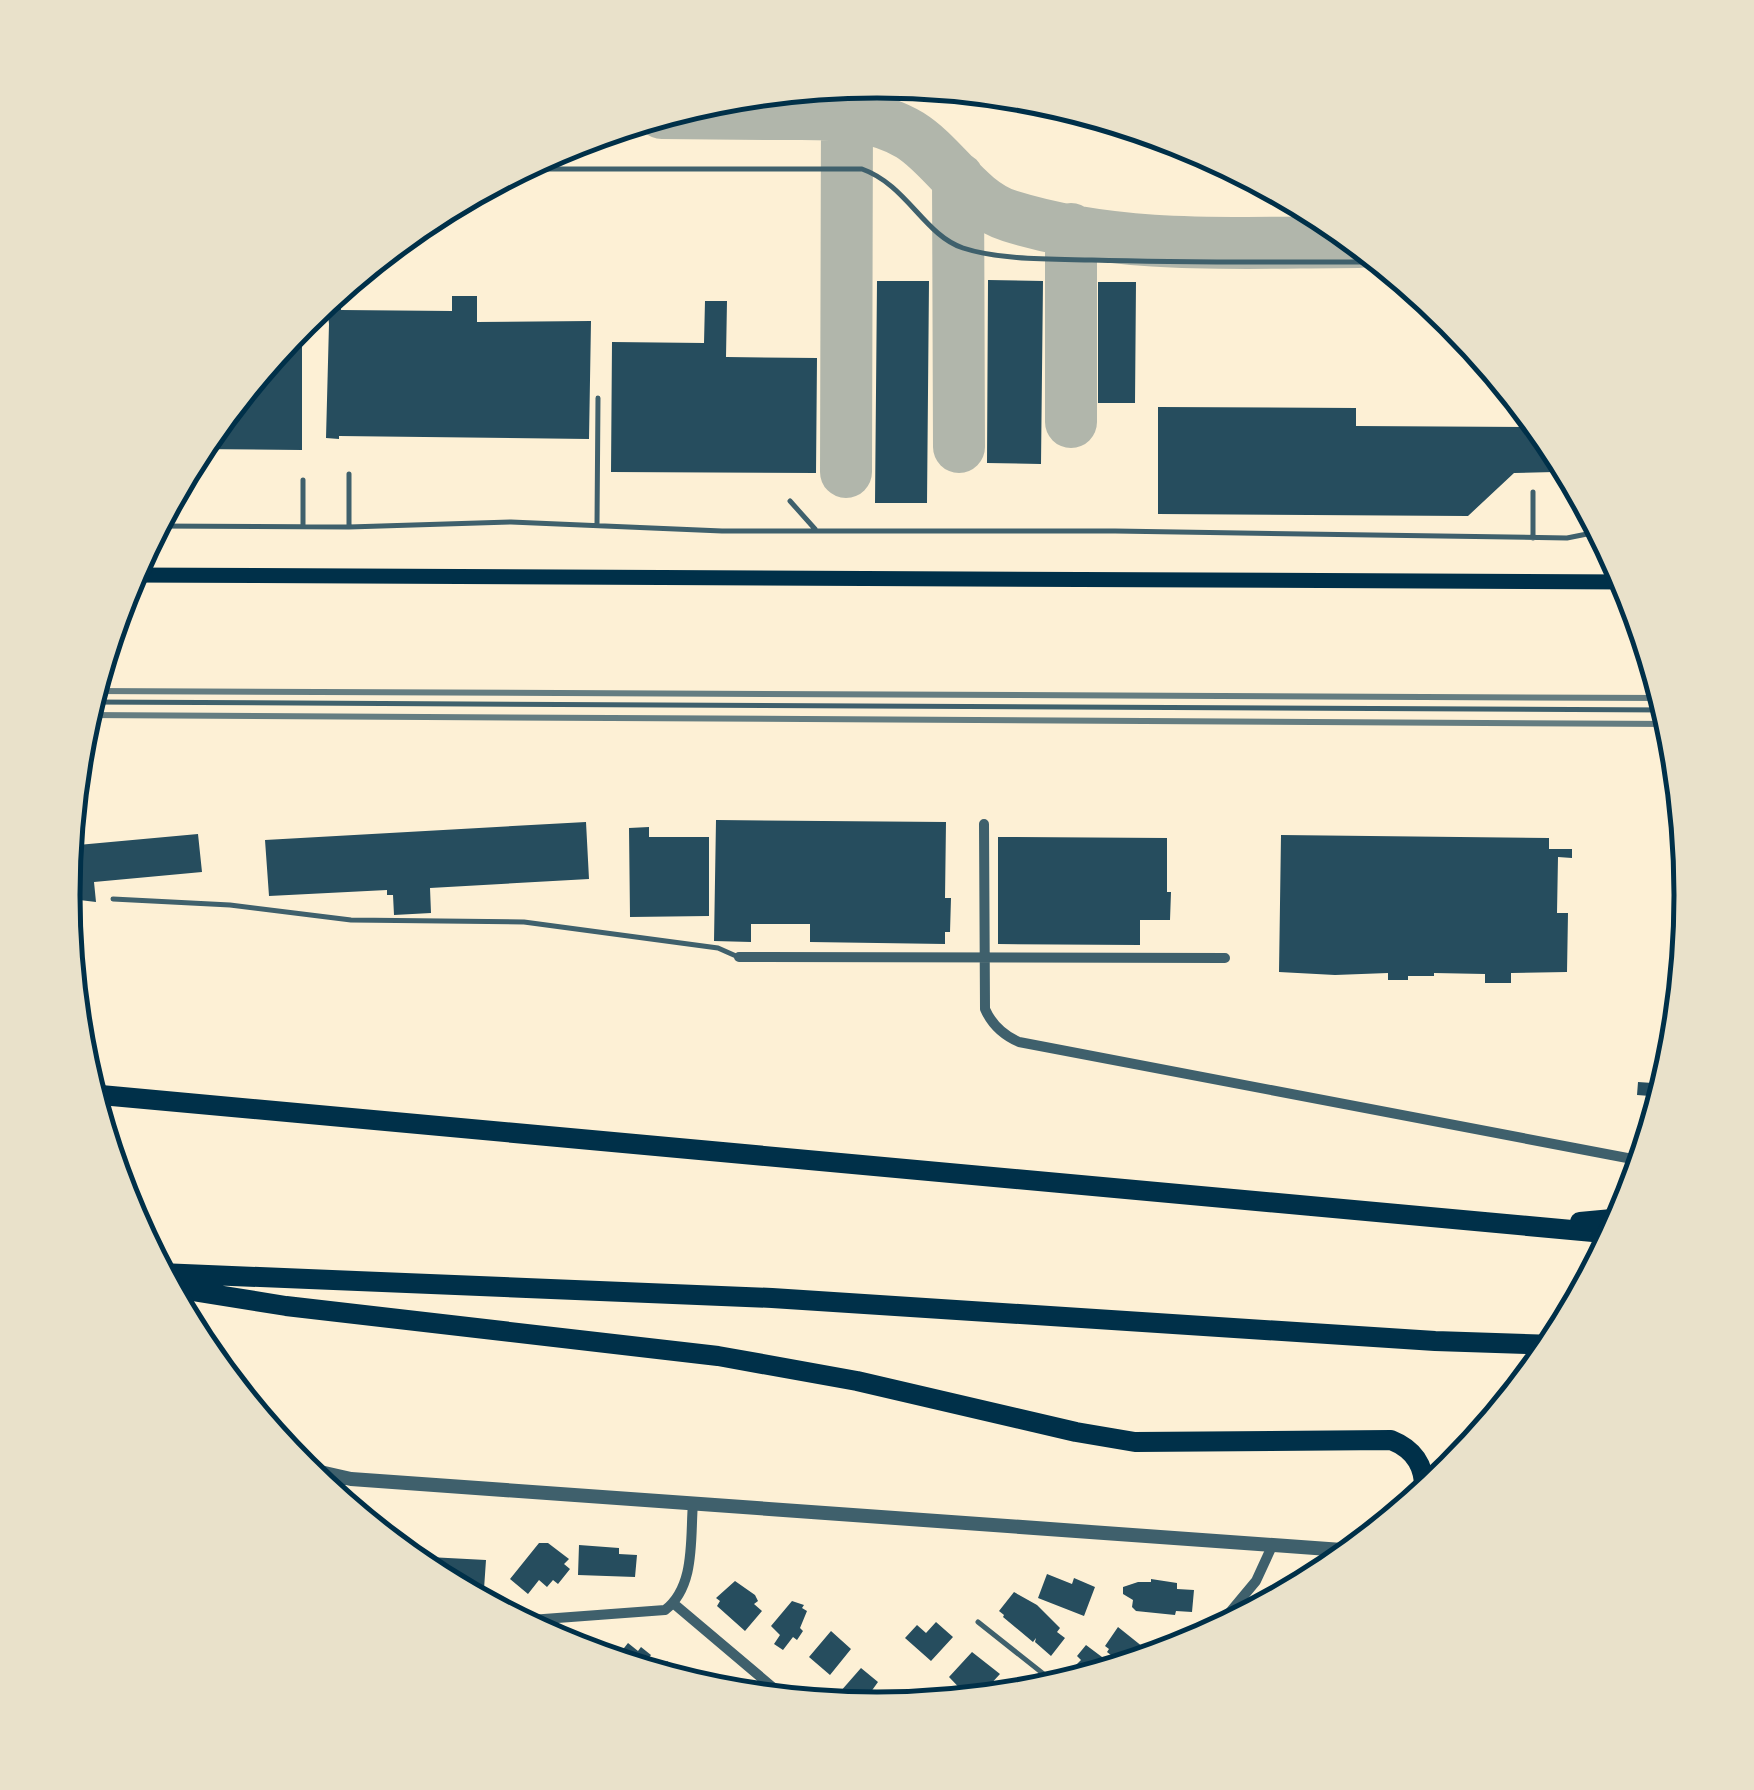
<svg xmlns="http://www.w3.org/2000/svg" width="1754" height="1790" viewBox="0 0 1754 1790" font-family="'PT Sans',sans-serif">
<rect width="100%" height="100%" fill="#fdf0d5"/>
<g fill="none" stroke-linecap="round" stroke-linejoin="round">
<path stroke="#b1b6ab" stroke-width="52" d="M662,113C697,113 733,114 769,114C817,115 867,109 910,135C945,157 969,204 1010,216C1122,251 1243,242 1359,242
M958,178L959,447
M1071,229V422
M846,472L847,115"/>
</g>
<path fill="#264d5e" d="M988,280L1043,281L1041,464L987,463Z
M877,281H929L927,503H875Z
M1098,282H1136L1135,403H1098Z
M452,296H477V322L591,321L589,439L339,436V439L326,438L329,324L327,306H341V310L452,311Z
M705,301H727L726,357L817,358L816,473L611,472L612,342L704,343Z
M302,318V450L196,449L200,442Z
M1158,407L1356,408V426L1542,427L1564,461L1554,472L1514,473L1468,516L1158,514Z
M716,820L946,822L945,898H951L950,932H945V944L810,942V924H751V942L714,941Z
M586,822L589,879L430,888L431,913L394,915L393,895H387V890L269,896L265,840Z
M649,827V837H709V916L630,917L629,828Z
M198,834L202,872L94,882L96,902L63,898L67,846Z
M1281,835L1549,838V849H1572V858L1558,857L1557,913H1568L1567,972L1511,973V983H1485V974L1434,973V976H1408V980H1388V973L1335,975L1279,972Z
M998,837L1167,838V892H1171L1170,920H1140V945L998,944Z
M1638,1082L1667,1084L1663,1097L1637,1095Z
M539,1543H548L569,1559L564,1564L570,1569L558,1584L553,1580L547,1587L539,1580L528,1594L510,1579Z
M579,1545L619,1548V1554L637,1555L635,1577L578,1575Z
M429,1557L486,1560L484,1589L452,1587L445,1583V1579L428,1574Z
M1047,1574L1072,1584L1074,1578L1095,1587L1084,1616L1038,1598Z
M1151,1579L1177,1583V1589L1194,1590L1192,1612L1176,1611L1175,1615L1136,1611L1132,1607L1133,1600L1123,1594V1587L1138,1582H1151Z
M735,1581L755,1595L758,1601L754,1604L762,1611L745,1631L717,1606L720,1601L716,1598Z
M1014,1592L1037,1605L1060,1628L1057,1632L1065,1638L1051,1656L1035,1642L1036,1638L1033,1642L1003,1617L1004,1615L999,1611Z
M792,1601L804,1605L802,1608L807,1611L800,1628L803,1631L797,1640L793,1637L783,1650L774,1644L780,1635L771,1626Z
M936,1622L953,1637L931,1661L905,1638L917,1625L926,1633Z
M1118,1627L1148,1651L1144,1656L1148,1660L1126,1667L1107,1652L1109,1649L1105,1646Z
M831,1631L851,1649L830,1675L809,1657Z
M628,1643L638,1651L641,1647L651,1655L642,1667L648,1673L613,1662Z
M1086,1645L1118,1669L1072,1683L1064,1677L1081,1660L1077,1656Z
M972,1652L1000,1674L976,1700H971L949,1677Z
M667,1661L679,1671L676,1677L685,1684L656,1675Z
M861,1668L878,1682L860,1707H852L839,1696L840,1692Z"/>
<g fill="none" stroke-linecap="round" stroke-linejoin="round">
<path stroke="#3f606c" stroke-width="5" d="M515,169H862C907,185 924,235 963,248C999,260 1054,259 1092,260C1189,263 1287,262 1384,262
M349,474V526
M1533,492V538
M790,501L815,529
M597,525L598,398
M155,526L349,527L511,522L722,531H1115L1567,538L1602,531
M303,526V480
M88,702L1668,710
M113,899L230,905L351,920L524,922L718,948L736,956
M978,1622L1060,1687"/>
<path stroke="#3f606c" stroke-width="10" d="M984,824L985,1009C992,1025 1003,1035 1019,1042L1643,1161
M739,957L1225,958
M318,1484L345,1480
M673,1603L789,1701
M517,1621L665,1610C696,1586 690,1538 693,1503
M1211,1635L1256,1581L1273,1544"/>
<path stroke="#3f606c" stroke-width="14" d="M298,1467L351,1479L1356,1551"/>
<path stroke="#003049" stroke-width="15" d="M129,575L1629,582"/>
<path stroke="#003049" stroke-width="20" d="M90,1094L1615,1234
M1580,1222L1623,1218
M160,1273L772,1298L1435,1341L1555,1345
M167,1287L286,1306L718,1356L857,1381L1076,1432L1135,1442L1391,1440C1416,1450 1426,1468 1424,1495"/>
<path stroke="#657d81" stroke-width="6" d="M92,691L1664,698
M85,715L1672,724"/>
</g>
<path d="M0 0H1754V1790H0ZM80 895a797 797 0 1 1 1594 0a797 797 0 1 1-1594 0Z" fill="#e9e1ca" fill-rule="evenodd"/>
<path fill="none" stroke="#003049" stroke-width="5" d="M80 895a797 797 0 1 1 1594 0a797 797 0 1 1-1594 0Z"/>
</svg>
